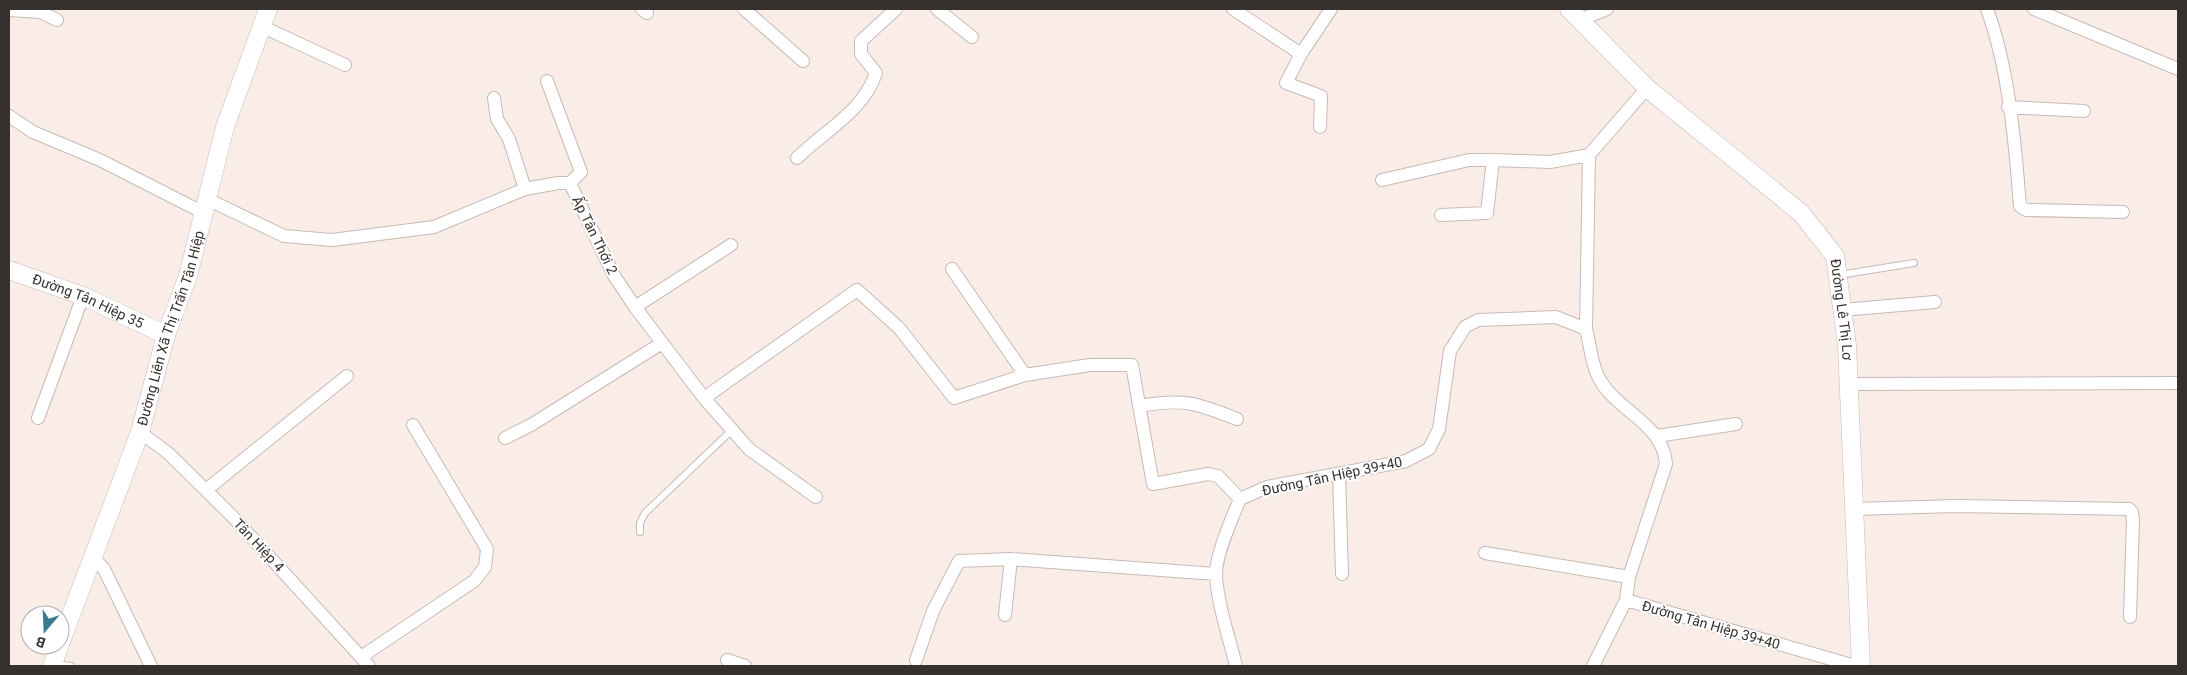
<svg xmlns="http://www.w3.org/2000/svg" width="2187" height="675" viewBox="0 0 2187 675" font-family="Roboto,sans-serif">
<rect width="100%" height="100%" fill="#faede8"/>
<g fill="none" stroke-linecap="round" stroke-linejoin="round">
<defs>
<path id="lane" d="M1839,275L1914,263
M640,532V523L645,513L732,430
M54,664L71,666"/>
<path id="street" d="M642,9L647,13
M744,9L803,61
M937,9L972,37
M1233,9L1301,54
M1987,9C2009,69 2015,142 2020,206L2026,210L2123,212
M2034,9L2178,69
M9,10L40,12L57,20
M1580,20L1607,9
M261,26L345,65
M547,81L581,172L570,183
M494,98L497,119L509,139L525,189
M2008,107L2084,111
M9,116L33,132L100,160L204,213
M1320,127L1321,96L1286,83L1301,54L1331,9
M797,158C824,131 863,112 876,73L861,54V41L896,9
M1493,160L1550,162L1589,155L1647,88
M1382,180L1469,160H1493L1487,213L1441,215
M207,199L284,236L332,240L434,227L525,189L558,183H570L613,274L635,307L704,398L749,449L816,497
M952,269L1025,375
M635,307L731,245
M1842,310L1935,302
M1586,329L1589,155
M1849,384L2178,383
M704,398L857,290L899,328L954,398L1025,375L1090,365H1132L1153,484L1208,474L1218,476L1240,499
M1139,406C1183,398 1197,403 1237,419
M38,418L83,296
M140,432L168,453L234,518L369,666
M1657,436L1736,424
M505,438L531,425L662,343
M1339,474L1342,574
M206,490L347,376
M1854,509L1955,506L2129,509L2132,512L2133,520L2130,617
M1485,553L1629,577
M93,557L104,569L151,666
M1005,615L1011,559
M361,657L474,581L485,567L487,549L413,425
M727,660L745,666
M916,660L933,611L959,561L1011,559L1216,574
M1236,666C1229,637 1218,606 1216,576C1215,556 1232,518 1240,499L1267,487L1406,461L1429,449L1439,429L1450,351L1465,327L1478,320L1556,317L1586,329C1590,343 1591,361 1597,374C1613,411 1663,421 1666,464L1629,577L1626,600L1855,666
M1593,666L1626,600"/>
<g id="secondary">
<path id="s1" d="M1569,9L1647,88L1801,213L1835,256L1847,345L1861,666"/>
<path id="s2" d="M9,270L83,296L166,335"/>
<path id="s3" d="M60,644L140,432L166,335L188,276L225,127L268,9"/>
<path d="M52,666L60,645"/>
</g>
</defs>
<use href="#lane" stroke="#c7bab5" stroke-width="8"/>
<use href="#street" stroke="#c7bab5" stroke-width="14"/>
<use href="#secondary" stroke="#c7bab5" stroke-width="19"/>
<use href="#lane" stroke="#fff" stroke-width="6"/>
<use href="#street" stroke="#fff" stroke-width="12"/>
<use href="#secondary" stroke="#fff" stroke-width="18"/>
</g>
<g text-anchor="middle" dominant-baseline="central" stroke-width="4" stroke-linejoin="round" paint-order="stroke">
<g font-size="14" fill="#36312f" stroke="#fff">
<text transform="translate(595 235) rotate(64)">Ấp Tân Thới 2</text>
<text stroke="none"><textPath href="#s2" startOffset="85">Đường Tân Hiệp 35</textPath></text>
<text stroke="none"><textPath href="#s1" startOffset="418">Đường Lê Thị Lơ</textPath></text>
<text stroke="none"><textPath href="#s3" startOffset="335">Đường Liên Xã Thị Trấn Tân Hiệp</textPath></text>
<text transform="translate(1332 476) rotate(-12)">Đường Tân Hiệp 39+40</text>
<text transform="translate(259 545) rotate(47)">Tân Hiệp 4</text>
<text transform="translate(1711 625) rotate(16)">Đường Tân Hiệp 39+40</text>
</g>
</g>
<rect width="2187" height="675" fill="none" stroke="#36312f" stroke-width="20"/>
<g transform="translate(45 630) rotate(199)"><circle r="24" fill="#ffffff" stroke="#afadac"/>
<path d="M0-4L9 19L0 12L-9 19Z" fill="#3b7a8f"/>
<text y="-8" font-size="14" font-weight="bold" text-anchor="middle" fill="#36312f">B</text>
</g>
</svg>
